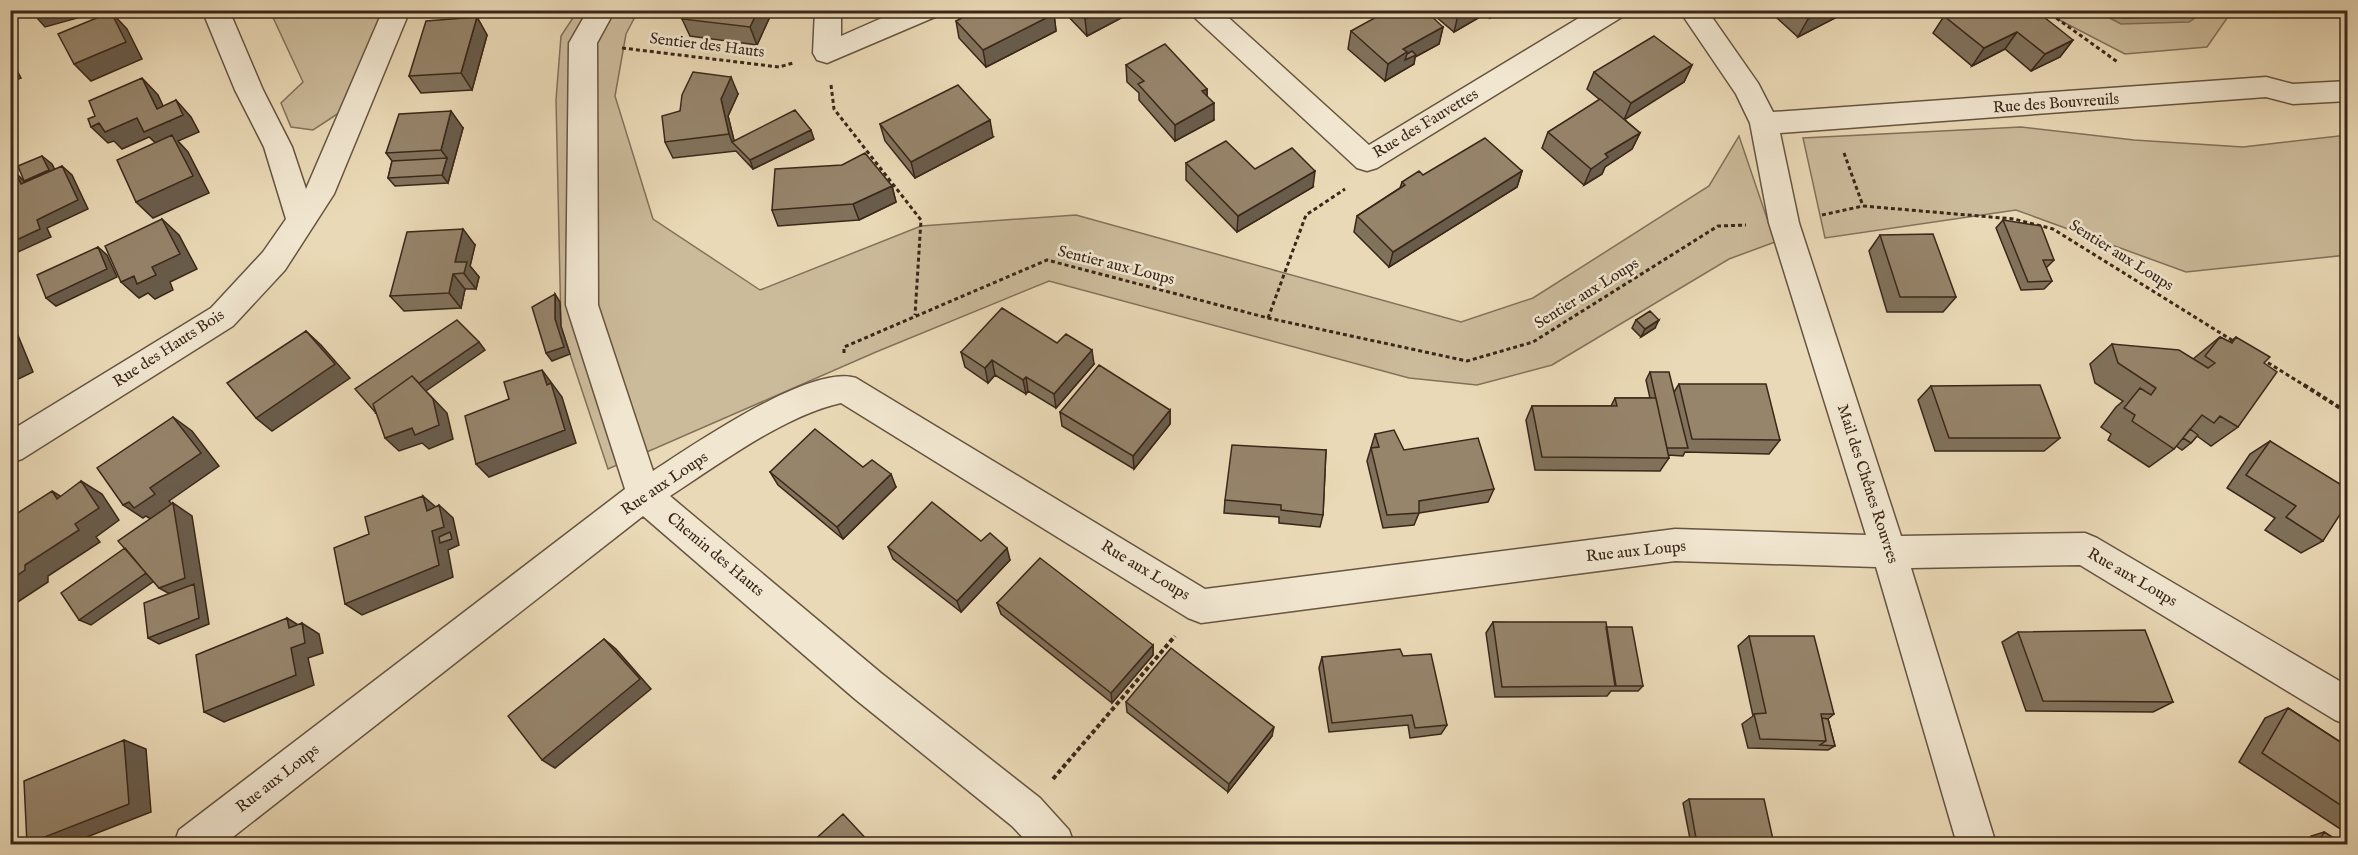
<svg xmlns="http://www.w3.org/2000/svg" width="2358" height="855" viewBox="0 0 2358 855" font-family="'IM FELL English',serif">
<rect width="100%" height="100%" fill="#ead9b6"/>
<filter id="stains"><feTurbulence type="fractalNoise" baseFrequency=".00333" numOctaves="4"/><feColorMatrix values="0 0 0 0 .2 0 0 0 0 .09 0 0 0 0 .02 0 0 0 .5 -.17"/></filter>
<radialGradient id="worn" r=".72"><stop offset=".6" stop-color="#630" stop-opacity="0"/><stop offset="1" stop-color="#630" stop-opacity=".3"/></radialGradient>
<path fill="#ccbb9b" stroke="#83715a" stroke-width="1.5" d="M578,10L638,11L626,34L615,96L653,219L760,290L921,226L1076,215L1461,322L1533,298L1709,186L1739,136L1775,242L1729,259L1552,365L1477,385L1409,378L1049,281L876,352L608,469L561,327L556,100L561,36Z
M270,11H383L339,113L313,130L291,127L281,103L303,82Z
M2042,11H2232L2207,47L2125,54Z
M2021,127L2134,140L2243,147L2347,135V255L2186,272L2016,210L1825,238L1803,138Z"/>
<path fill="#ae9c81" stroke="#806d57" stroke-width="1.5" d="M2096,11L2205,10V11L2189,22L2121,24Z"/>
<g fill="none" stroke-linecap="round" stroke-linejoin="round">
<path stroke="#74624d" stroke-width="1.5" d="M2109,10L2123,18L2186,16L2195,10"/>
<defs>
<path id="minor" d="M202,10H229L263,90L292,147L306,189L383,10H410L334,194L285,270L233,326L22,459L10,463V431L211,308L263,252L286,219L264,147L235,90Z
M588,10H615L597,43L598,305L653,471C693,445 812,363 856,378L1205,589L1675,529L1866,535L1769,223L1750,123L1736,94L1679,10H1707L1758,83L1773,112L2266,77L2293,84L2348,81V101L2293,104L2266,97L1780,133L1799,223L1901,536L2085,533L2097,538L2348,686V725L2335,720L2080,565L1911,568L1996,844H1957L1876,567L1675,561L1201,623L1188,618L841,403C783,416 720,464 670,496L881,673L1040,798L1069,830L1074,844H1029L1012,826L855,699L643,516L224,844H174L179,830L625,489L566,305L569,43Z
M815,10H841V36L900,10H939L935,17L827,63L817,60L813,53Z
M1190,10H1220L1369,145L1592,10H1626L1622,17L1377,168L1367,171L1357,168L1194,17Z"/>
</defs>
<use href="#minor" stroke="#665440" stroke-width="3"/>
<path stroke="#3a2719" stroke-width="3" stroke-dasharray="4 3" stroke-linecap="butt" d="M2045,10L2119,63
M622,48L779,67L793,63
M831,85L834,109L921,220L915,315
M1844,153L1863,206
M1822,215L1863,206L2014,219L2053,229L2235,342
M1268,318L1306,215L1345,189
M844,353V347L1047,260L1268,318L1467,361L1533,342L1718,226L1746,225
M2262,359L2307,387"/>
<path stroke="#3a2719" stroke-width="4" stroke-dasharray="4.5 3" stroke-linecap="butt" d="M2304,385L2348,413
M1053,779L1175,636"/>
<use href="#minor" fill="#f1e6d0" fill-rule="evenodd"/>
</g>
<path fill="#81725c" stroke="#3a2719" stroke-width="1.5" d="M687,10H773L757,45L690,36L682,19Z
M1062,10H1136L1087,36Z
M1428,10H1503L1490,18L1485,14L1454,32Z
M1768,10H1843L1839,16L1798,37Z
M1054,14L1056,31L986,67L959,38L956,21Z
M1944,16L2073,40L2060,57L2031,71L2005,49L1972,66L1933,33Z
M477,17L487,35L472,90L421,93L409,76Z
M1443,27L1439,44L1415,57L1414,64L1385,81L1348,49L1351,31Z
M1126,65L1207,89V96L1214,120L1175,141L1139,100V93L1127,82Z
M1692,65L1684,82L1624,119L1640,133L1632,149L1605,167L1602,174L1584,185L1542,148L1548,132L1600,100L1587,89L1594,72Z
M738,94L728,116L734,141L814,139L753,169L736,151L673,158L665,142L680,111Z
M880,124L993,137L915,178L885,141Z
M463,128L448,183L395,186L388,178L392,161L386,153Z
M1186,163L1255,169L1313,187L1237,232L1186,180Z
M842,165L892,186L896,202L859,220L778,226L772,210Z
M1522,171L1517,187L1389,267L1354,232L1357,216L1400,188L1402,182L1423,175Z
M2003,220L2054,260L2046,268L2052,281L2044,289L2021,290L1996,228Z
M1880,235L1956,297L1943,312H1887L1869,251Z
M475,245L470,266L479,277L476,289H465L461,308L404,311L390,296Z
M1636,320L1655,328L1641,337L1632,328Z
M2220,337L2230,342L2236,337L2264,363L2238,427L2211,446L2197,436L2191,443L2182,450L2176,446L2174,449L2149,467L2108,440L2111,434L2101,427L2116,407L2123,401L2095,383L2090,364L2112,344L2193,359Z
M961,352L1094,364L1056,408L1028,391L1026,394L995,375L988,383L965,367Z
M1650,372L1674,392L1679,384L1780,440L1769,454L1685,452L1683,456L1668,455L1669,458L1660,471L1535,470L1526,420L1532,406H1611L1615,398H1650L1646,380Z
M1931,386L2060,438L2044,451H1935L1918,400Z
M1170,410V424L1134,469L1062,426L1060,412Z
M1375,434L1404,450L1494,489L1488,502L1419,513L1414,525L1383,528L1367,461Z
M2270,441L2323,541L2301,553L2265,530L2275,518L2227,488L2250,454Z
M1326,450L1323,515L1320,527L1279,523V517L1224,513L1225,500Z
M863,467L896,487L843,539L778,485L770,472Z
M981,541L1010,560L961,612L893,559L888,547Z
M997,603L1153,645V655L1112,703L1001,614Z
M1493,622L1606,627L1643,686L1638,691H1611L1607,696L1495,697L1486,633Z
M2018,632L2173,702L2153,712L2026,711L2002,642Z
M1749,636L1834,714L1828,719L1835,746L1828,750L1748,748L1742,724L1753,716L1738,646Z
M1403,656L1447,725L1441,734L1410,738L1408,725L1329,732L1319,668L1322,657Z
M1126,702L1272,736L1228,792L1127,712Z
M2288,708L2348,747V834L2239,762L2265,718Z
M1689,799L1774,844H1691L1683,803Z
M2324,832L2343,844H2307L2311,836Z"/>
<path fill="#695c4b" stroke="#3a2719" stroke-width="1.5" d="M30,10H99V12L45,27Z
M758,10H773L757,45L750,27Z
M1101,10H1136L1087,36L1085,19Z
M1466,10H1486L1485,14L1454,32L1458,15Z
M1492,10H1503L1490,18Z
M1826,10H1843L1839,16L1798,37L1808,19Z
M111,12L127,29L142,59L91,81L74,64Z
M1054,14L1056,31L986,67L983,50Z
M477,17L487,35L472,90L461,73Z
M1443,27L1439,44L1415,57L1414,64L1385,81L1388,64L1403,49Z
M2017,32L2005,49L1972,66L1984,48Z
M2073,40L2060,57L2031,71L2045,54Z
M10,57L21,78L10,82Z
M1692,65L1684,82L1624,120L1631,103Z
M731,77L738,94L728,116L735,144L732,142L729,134L721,99Z
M142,78L158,95L170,121L176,100L191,117L199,132L178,141L188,152L209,193L153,218L136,202L161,148L149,137L122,149L114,141L108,143L91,127L99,123L157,109Z
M1207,89V105L1202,91Z
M1214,103V120L1175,141V125Z
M451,111L463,128L448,183L442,175L447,158L441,150Z
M990,120L993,137L915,178L911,162Z
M811,130L814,139L753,169L750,160Z
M1640,133L1632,149L1605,167L1602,174L1584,185L1591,169L1605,154Z
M42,156L52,164L59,178L21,184L16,173L24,181Z
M62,166L72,175L88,209L47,228L51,237L16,253L10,249V243L37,220Z
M1315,171L1313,187L1237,232L1238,216Z
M1522,171L1517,187L1389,267L1393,252Z
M892,186L896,202L859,220L853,204Z
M162,219L179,235L197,269L170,282L173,290L155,299L148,293L139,298L121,282L152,267Z
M463,229L475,245L470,266L479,277L476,289L455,262Z
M98,247L107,255L117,277L56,306L46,298Z
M453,274L465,289L461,308L449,293Z
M555,294L560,302L561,326L570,354L552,361L546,353L555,319Z
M10,316L33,372L10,383Z
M1659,320L1655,328L1641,337L1645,329Z
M306,331L321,345L350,378L272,431L256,418Z
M479,342L485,350L426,391L447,413L453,439L429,449L422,443L399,451L385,438L412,428L439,425L376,413Z
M1092,350L1094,364L1056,408L1054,394Z
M992,360L995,375L988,383L985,368Z
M542,370L562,397L576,443L489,477L476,464L547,385Z
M1026,377L1028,391L1026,394L1023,380Z
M1170,410V424L1134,469L1133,456Z
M173,417L192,431L219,466L169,501L174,506L173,503L192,516L209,624L159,644L148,638L179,599L159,588L154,521L146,516L143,518L123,505L150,488Z
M891,474L896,487L843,539L837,527Z
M81,481L102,494L119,520L96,537L100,542L48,576V582L10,607V580L25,565L75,524Z
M52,491L73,504L57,499Z
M423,496L437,508L427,511Z
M439,505L453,518L459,545L448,550L453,577L362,615L345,604L432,531Z
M1007,548L1010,560L961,612L957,601Z
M138,553L157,579L91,625L79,620Z
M287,618L303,628L302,623L319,634L323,653L308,658L314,685L224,722L204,712L291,648Z
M604,639L616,649L651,689L555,768L542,760Z
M1153,645V655L1112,703L1111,693Z
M1274,727L1272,736L1228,792L1229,784Z
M124,740L146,749L151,812L69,844H27Z"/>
<path fill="#96846b" stroke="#3a2719" stroke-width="1.5" d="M687,10H758L750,27L682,19Z
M977,10H1051L1054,14L983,50L956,21Z
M1077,10H1101L1085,19Z
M1389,10H1425L1443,27L1403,49L1407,52L1388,64L1351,31Z
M1453,10H1466L1458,15Z
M1797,10H1826L1808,19Z
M1955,10H2035L2073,40L2045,54L2017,32L1984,48L1944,16Z
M111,12L126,42L74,64L58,34Z
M477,17L461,73L409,76L426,21Z
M1654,36L1692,65L1631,103L1594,72Z
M1165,44L1207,89L1202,91L1214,103L1175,125L1138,84L1144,81L1126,65Z
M1412,51L1416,55L1405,60L1407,54Z
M693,72L731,77L721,99L729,134L665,142L662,116L680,111L682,95Z
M142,78L157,109L176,100L183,115L144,132L137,118L105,132L99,123L91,127L88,119L95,116L89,101Z
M958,85L990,120L911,162L880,124Z
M1600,99L1640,133L1605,154L1608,157L1591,169L1548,132Z
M795,110L811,130L750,160L732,142Z
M451,111L441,150L386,153L399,114Z
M172,135L193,176L136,202L117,160Z
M1485,138L1522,171L1393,252L1357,216L1405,185L1402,182L1419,171L1423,175Z
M1226,141L1255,169L1292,148L1315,171L1238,216L1186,163Z
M865,153L892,186L853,204L772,210L775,169L842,165Z
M42,156L49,170L24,181L18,166Z
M447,158L442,175L388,178L392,161Z
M62,166L78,200L37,220L40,229L10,243V176L16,173L21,184Z
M162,219L180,254L152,267L156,275L137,284L134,276L121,282L105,246Z
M2003,220L2041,226L2054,260H2043L2052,281L2028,282Z
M463,229L455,262H467L464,273L453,274L449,293L390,296L407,232Z
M1933,234L1956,297H1900L1880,235Z
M98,247L107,269L46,298L37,275Z
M555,294V319L564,347L546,353L532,307Z
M1002,308L1057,343L1066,334L1092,350L1054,394L1026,377L1023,380L992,360L985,368L961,352Z
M1650,311L1659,320L1645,329L1636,320Z
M457,320L479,342L419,383L412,376L373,404L376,413L355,389Z
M306,331L335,364L256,418L227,383Z
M2220,337L2232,343L2236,337L2270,357L2264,363L2277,372L2238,427L2220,416L2214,423L2202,415L2174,449L2132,421L2135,415L2124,408L2140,388L2151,395L2156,388L2118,363L2112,344L2179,350L2208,368L2215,363L2205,356Z
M1099,365L1170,410L1133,456L1060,412Z
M542,370L547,385L551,383L565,430L476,464L465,416L509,399L504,382Z
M1650,372H1669L1688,448H1667Z
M412,376L433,399L439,425L415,435L412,428L385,438L373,404Z
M1679,384H1766L1780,440L1692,439Z
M2040,385L2060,438H1949L1931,386Z
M1615,398H1656L1669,458L1542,457L1532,406H1617Z
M173,417L201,453L150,488L155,494L134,508L129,502L123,505L97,468Z
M815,429L863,467L872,460L891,474L837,527L770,472Z
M2190,429L2198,435L2191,443L2183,438Z
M1394,430L1404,450L1478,438L1494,489L1419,501V513L1387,515L1371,448L1379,447L1375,434Z
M2270,441L2348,489V502L2323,541L2286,517L2296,506L2246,475Z
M1232,445L1326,450L1323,515L1281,510V505L1225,500Z
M81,481L99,508L75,524L79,530L25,565V570L10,580V518L52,491L57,499Z
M423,496L427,511L439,505L444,527L432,531L439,565L345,604L334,548L369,534L365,517Z
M932,502L981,541L990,533L1007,548L957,601L888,547Z
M173,503L185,578L159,588L118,541Z
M450,532L452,539L440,543L439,537Z
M125,548L146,573L79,620L61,593Z
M1040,558L1153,645L1111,693L997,603Z
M194,584L199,618L148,638L144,603Z
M287,618L289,628L302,623L305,643L291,648L296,675L204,712L196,655Z
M1493,622H1606L1616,686L1502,687Z
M1606,627H1632L1643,686H1615Z
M2145,630L2173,702L2043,701L2018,632Z
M1749,636H1814L1834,714H1821L1826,741L1760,739L1754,714L1766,713Z
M604,639L640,679L542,760L508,716Z
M1171,648L1274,727L1229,784L1126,702Z
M1400,649L1403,656L1431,654L1447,725L1415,728L1412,715L1332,723L1322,657Z
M2288,708L2348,747V810L2262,753Z
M1822,718L1828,719L1835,746L1820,745L1826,741Z
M124,740L129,804L27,844L24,781Z
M1689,799H1764L1774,844H1697Z
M843,814L871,844H810Z
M2324,832L2343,844H2318Z"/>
<g text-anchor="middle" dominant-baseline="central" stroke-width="5" stroke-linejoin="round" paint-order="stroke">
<g font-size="16" fill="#3a2719" stroke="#f1e6d0">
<text transform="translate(707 46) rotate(7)">Sentier des Hauts</text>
<text transform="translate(2056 104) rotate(-4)">Rue des Bouvreuils</text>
<text transform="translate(1426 124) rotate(-31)">Rue des Fauvettes</text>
<text transform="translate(2121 256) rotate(32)">Sentier aux Loups</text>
<text transform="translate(1116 266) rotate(14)">Sentier aux Loups</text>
<text transform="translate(1587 294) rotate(-32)">Sentier aux Loups</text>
<text transform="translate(169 349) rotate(-33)">Rue des Hauts Bois</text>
<text transform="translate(665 484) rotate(-34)">Rue aux Loups</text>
<text transform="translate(1867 484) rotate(72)">Mail des Chênes Rouvres</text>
<text transform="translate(1636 552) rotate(-6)">Rue aux Loups</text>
<text transform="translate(715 555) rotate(40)">Chemin des Hauts</text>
<text transform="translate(1145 571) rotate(31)">Rue aux Loups</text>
<text transform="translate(2132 578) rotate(30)">Rue aux Loups</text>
<text transform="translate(278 779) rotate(-38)">Rue aux Loups</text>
</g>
</g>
<rect width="2358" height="855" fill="none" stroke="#ead9b6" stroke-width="36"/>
<rect x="12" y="12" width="2334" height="831" fill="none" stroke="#3a2719" stroke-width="3"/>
<rect x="18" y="18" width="2322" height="819" fill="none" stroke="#3a2719" stroke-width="1.5"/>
<rect width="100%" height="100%" filter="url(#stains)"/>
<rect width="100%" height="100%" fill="url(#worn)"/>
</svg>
